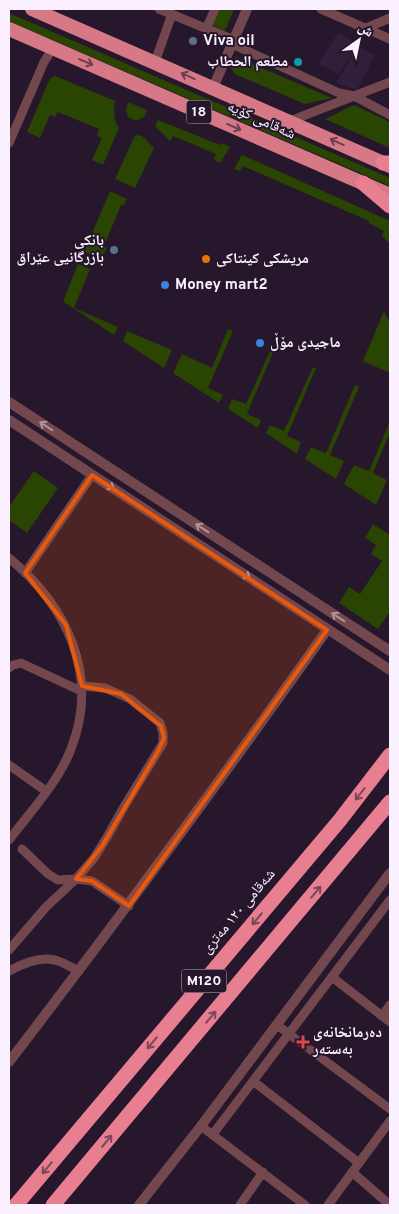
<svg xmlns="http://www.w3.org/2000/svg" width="399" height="1214" viewBox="0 0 399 1214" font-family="Overpass,'Noto Naskh Arabic',sans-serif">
<rect width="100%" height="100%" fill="#26172d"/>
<path fill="#311e3a" d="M338,33L358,44L339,74L318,64Z
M358,46L375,55L357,90L336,83Z"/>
<path fill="#2a4401" d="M217,9H234L225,31L210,24Z
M9,13L390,178V186L9,21Z
M236,57L332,98L305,104L235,74L231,69Z
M55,76L115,101C114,111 113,119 119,128L103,165L92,160L102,138L97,136L99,129L58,112L55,117L50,115L40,138L27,132L48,83L50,79Z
M128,102L147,110L144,117L136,121L128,117L126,110Z
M354,105L390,122V148L325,119Z
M158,120L220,145L222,143L230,147L220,163L214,160L216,154L173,136L170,141L155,126Z
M135,135L142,136L154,148L135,188L115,179Z
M242,155L390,221V244L382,236L384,231L369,223V221L243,166L240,171L234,169Z
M110,191L127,199L124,205H121L104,246L107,248L101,259L84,252Z
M78,264L90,269L74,308L118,327L114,335L64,302V299Z
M384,311L390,323V373L363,361Z
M228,329L233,331L208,388L223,395L219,403L173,373L182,354L212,368Z
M127,331L172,350L164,368L123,341Z
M271,349L274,350L247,414L261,420L258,428L228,409L232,399L246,404Z
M313,367L316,368L287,436L301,442L297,454L266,433L270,425L284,431Z
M355,385L359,387L330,455L344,461L336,479L305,459L311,447L326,453Z
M390,421V432L373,473L387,480L376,505L344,484L354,465L369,471Z
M34,471L58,488L27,533L9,520V507Z
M373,524L390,535V611L378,629L339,603L349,587L360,594L382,561L371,554L376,545L365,538Z"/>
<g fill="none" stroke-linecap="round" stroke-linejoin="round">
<path stroke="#72484e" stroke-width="9" d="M159,9L234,40
M321,9L390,39
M206,29L215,9
M364,29L390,18
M232,44L339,93L354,96L390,115
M155,62L172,14
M290,121L390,82
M9,143L44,62L53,48
M9,558C67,606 100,675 71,749C58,783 30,812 9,840
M25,573L92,475
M9,668L13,665L21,663L81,691
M9,765L46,791
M22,849L48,874L58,880L76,879L92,881L129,906
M9,950L46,907L76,879L94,858L107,837L125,805L163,743V733L160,723L130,699L105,688L82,686
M9,971C22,964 42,955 58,961C65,963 72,968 79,971
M332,977L390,1022
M382,1016L390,1005
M277,1025L390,1109
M253,1081L359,1163
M201,1126L305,1205
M213,1134L390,900
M352,1172L390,1205
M240,1205L263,1172
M328,1205L390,1121"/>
<path stroke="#72484e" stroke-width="10" d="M213,88L247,9
M9,402L390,651
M9,420L390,670
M9,1062C118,920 224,776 327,630
M139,1205L201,1126L390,873"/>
<path stroke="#d67886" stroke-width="14" d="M32,9L390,166
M9,29L390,195"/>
<path stroke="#e77f90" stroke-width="15" d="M383,163H390
M363,183L390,206
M16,1205L340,820L390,755
M53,1205L390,802"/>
</g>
<defs><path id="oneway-shaft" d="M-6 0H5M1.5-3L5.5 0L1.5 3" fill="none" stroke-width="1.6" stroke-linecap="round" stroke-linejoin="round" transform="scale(1.25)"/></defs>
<g stroke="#6c3e51">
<use href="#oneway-shaft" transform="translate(86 62) rotate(23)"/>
<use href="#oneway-shaft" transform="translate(188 76) rotate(-156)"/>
<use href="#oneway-shaft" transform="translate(234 127) rotate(24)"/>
<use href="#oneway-shaft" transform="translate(337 142) rotate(-156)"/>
</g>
<g stroke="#af949e">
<use href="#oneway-shaft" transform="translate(46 426) rotate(-147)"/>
<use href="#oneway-shaft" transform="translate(108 485) rotate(33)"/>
<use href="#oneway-shaft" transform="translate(202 528) rotate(-147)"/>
<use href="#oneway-shaft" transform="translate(244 574) rotate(34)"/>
<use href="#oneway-shaft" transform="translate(338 617) rotate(-147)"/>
</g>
<g stroke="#7d465a">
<use href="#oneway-shaft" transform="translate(360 794) rotate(128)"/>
<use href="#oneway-shaft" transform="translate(316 892) rotate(-50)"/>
<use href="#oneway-shaft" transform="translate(257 919) rotate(130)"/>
<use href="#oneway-shaft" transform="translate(211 1017) rotate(-50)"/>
<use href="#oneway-shaft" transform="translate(152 1043) rotate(130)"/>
<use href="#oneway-shaft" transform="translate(107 1141) rotate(-50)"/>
<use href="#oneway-shaft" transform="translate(47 1168) rotate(130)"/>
</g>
<path fill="#e8590c" fill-opacity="0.2" stroke="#e8590c" stroke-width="4" stroke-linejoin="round" d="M92,475L327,630L129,906L92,881L76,879L102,846L157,753L164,738L161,726L121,694L82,686L66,625L25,573Z"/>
<g fill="#5c6f8a" stroke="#26172d" stroke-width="2">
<circle cx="193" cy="41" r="5"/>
<circle cx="114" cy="250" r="5"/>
</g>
<circle fill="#0f9aa8" stroke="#26172d" stroke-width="2" cx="298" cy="62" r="5"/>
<circle fill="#e8710a" stroke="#26172d" stroke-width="2" cx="206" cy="259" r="5"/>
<g fill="#3f7fe0" stroke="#26172d" stroke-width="2">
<circle cx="165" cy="285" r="5"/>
<circle cx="260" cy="343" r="5"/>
</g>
<path fill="#e0444e" stroke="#26172d" stroke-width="2" d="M300.5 1034.5h5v5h5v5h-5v5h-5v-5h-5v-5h5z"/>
<g text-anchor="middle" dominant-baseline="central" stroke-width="4" stroke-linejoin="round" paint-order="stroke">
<g fill="#26172d" stroke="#baafc0" stroke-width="1">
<rect x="186.5" y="100.5" width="25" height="23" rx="4"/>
<rect x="181.5" y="969.5" width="45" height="23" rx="4"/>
</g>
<g font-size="14" font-weight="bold" fill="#faf0ff">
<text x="199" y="112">18</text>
<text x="204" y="981">M120</text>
</g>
<g font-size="15" font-weight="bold" fill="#faf0ff" stroke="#26172d" text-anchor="start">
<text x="203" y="41">Viva oil</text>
<text x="288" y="62" text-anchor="end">مطعم الحطاب</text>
<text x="104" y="241" text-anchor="end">بانکی<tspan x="104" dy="17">بازرگانیی عێراق</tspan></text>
<text x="216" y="259">مریشکی کینتاکی</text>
<text x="175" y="285">Money mart2</text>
<text x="270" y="343">ماجیدی مۆڵ</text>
<text x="313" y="1033">دەرمانخانەی<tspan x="313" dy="17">بەستەر</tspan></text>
</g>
<g font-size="15" fill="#faf0ff" stroke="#26172d">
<text transform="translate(261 121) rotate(24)">شەقامی کۆیە</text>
<text transform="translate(239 912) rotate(-50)">شەقامی ١٢٠ مەتری</text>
</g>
</g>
<rect width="399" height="1214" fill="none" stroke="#faf0ff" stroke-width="20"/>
<g transform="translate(359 40) rotate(33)" stroke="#26172d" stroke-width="4" paint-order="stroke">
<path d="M0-4L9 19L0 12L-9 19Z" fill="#faf0ff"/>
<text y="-8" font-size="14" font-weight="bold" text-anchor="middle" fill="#faf0ff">ش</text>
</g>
</svg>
